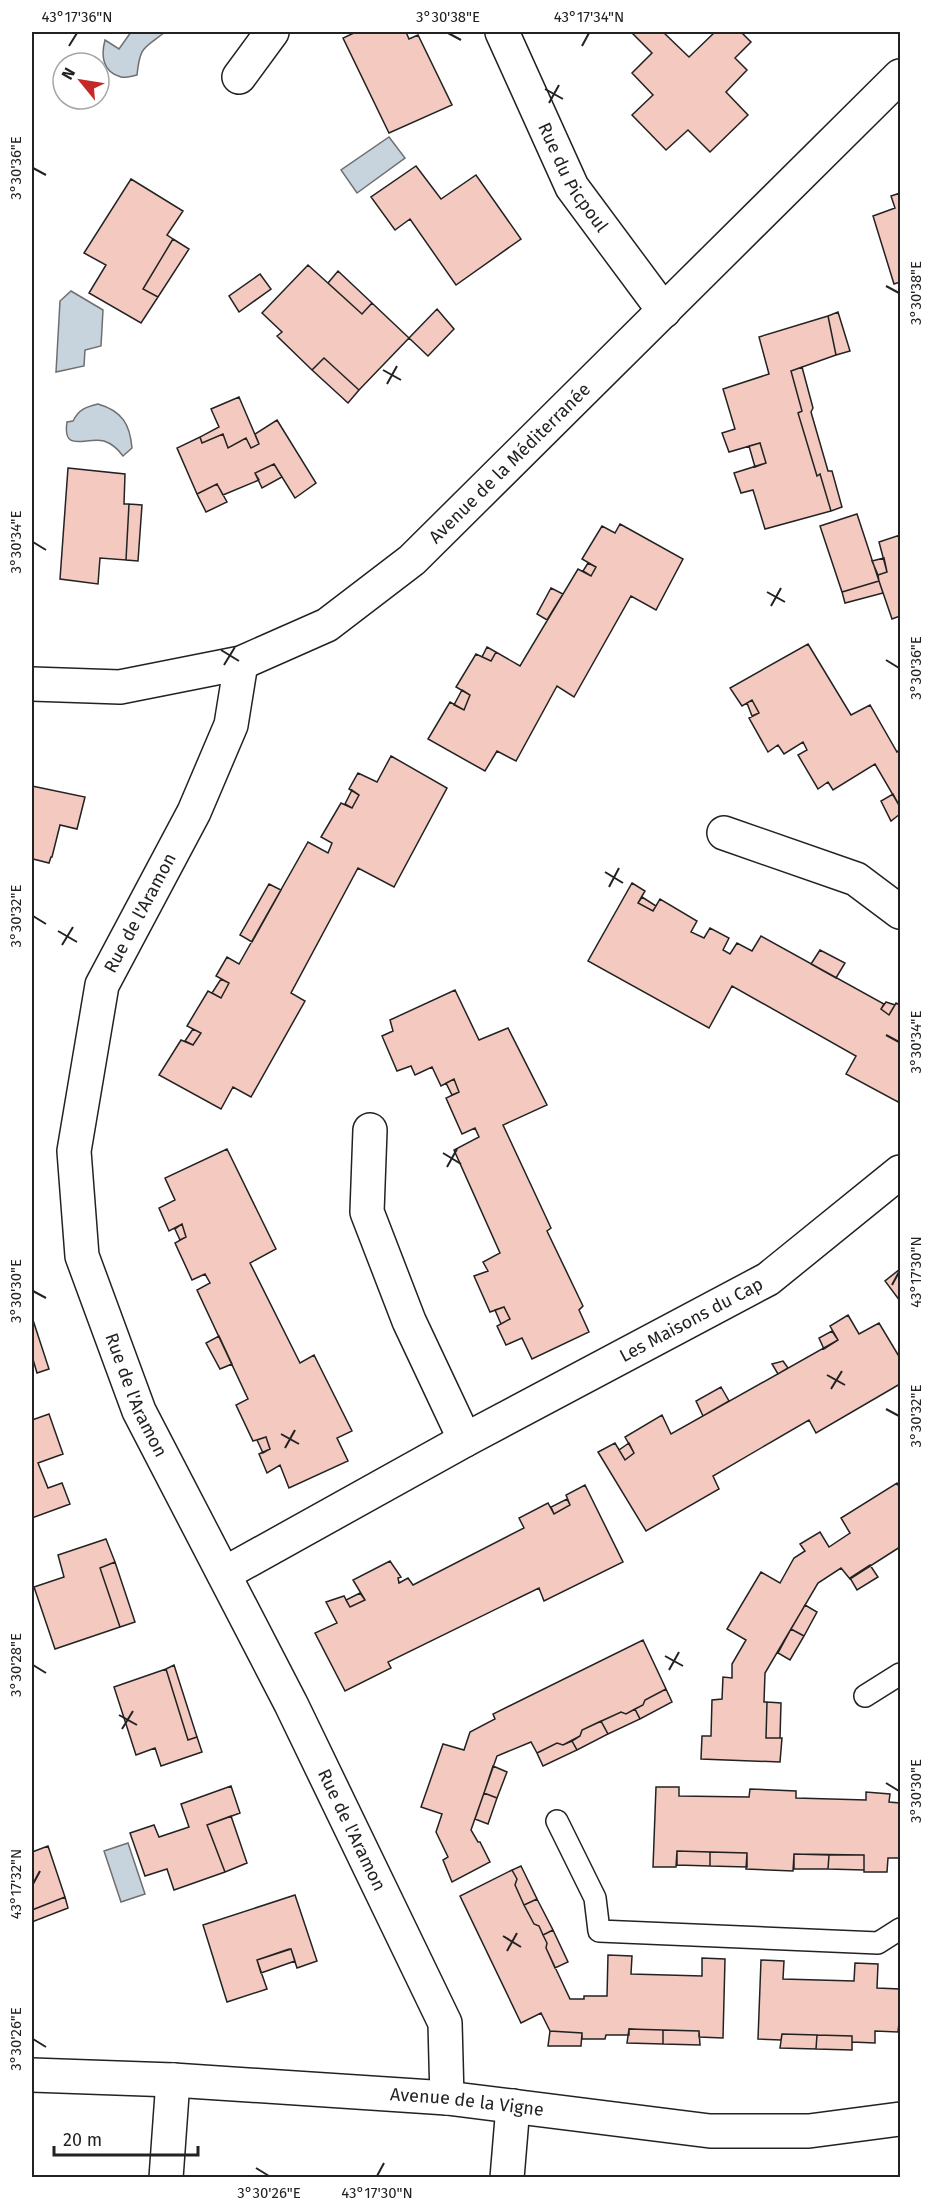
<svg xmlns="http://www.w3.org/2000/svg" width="932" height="2209" viewBox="0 0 932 2209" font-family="'Fira Sans',sans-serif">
<rect width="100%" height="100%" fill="#fff"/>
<path fill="#c7d3dd" stroke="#6f6f6f" stroke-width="1.5" d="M131,32H165C144,49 140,45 137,75C132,76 125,78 121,77C102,72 101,55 105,40L119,49Z
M389,137L405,158L357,193L341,170Z
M71,291L103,310L101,346L85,350L84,366L56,372L60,301Z
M98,404C122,411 130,424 132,448L123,456C118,449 113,444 104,441C87,436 62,454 67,422L73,421C79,409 86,407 98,404Z
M128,1843L145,1894L121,1902L104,1851Z"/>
<path fill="#f3c9c0" stroke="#222" stroke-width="1.5" d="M356,32H406L409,39L418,35L452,105L389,133L343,38Z
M631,32H663L689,57L715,32H741L751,42L735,58L747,70L726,92L748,115L710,152L688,130L666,150L632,115L653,95L632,73L652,53Z
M416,166L441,199L476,175L521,239L456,285L410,219L395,230L371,197Z
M131,179L183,211L167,235L173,239L143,289L158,297L141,323L89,293L106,265L84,253Z
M900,193V282L894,284L873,216L895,208L891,196Z
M173,239L189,249L158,297L143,289Z
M308,265L362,314L372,303L409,338L359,390L324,358L312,370L277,336L282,332L262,313Z
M338,271L372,303L362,314L328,283Z
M260,274L271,289L239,312L229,296Z
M437,309L454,329L428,356L409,338Z
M838,312L850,351L836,355L828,316Z
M828,316L836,355L791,371L802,411L798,413L817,476L820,474L831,511L765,529L753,490L741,493L734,473L766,463L760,443L729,452L722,433L735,429L723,389L769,374L759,337Z
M324,358L359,390L348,403L312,370Z
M802,367L813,408L811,412L828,471H832L842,507L831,511L820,474L817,476L798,413L802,411L791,371Z
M239,397L259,444L251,448L246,438L228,448L223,434L202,443L200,437L219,427L211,409Z
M277,420L316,483L295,498L274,464L255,473L259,480L223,495L217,484L197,494L177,448L200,437L202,443L223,434L228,448L246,438L251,448L259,444L255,434Z
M760,443L766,463L755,467L749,446Z
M274,464L282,477L262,488L255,473Z
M68,468L125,474L124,504H129L126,560L100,558L98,584L60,579Z
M217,484L227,502L206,512L197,494Z
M129,504L142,505L138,561L126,560Z
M857,514L879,581L842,592L820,526Z
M620,524L683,559L656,610L631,596L574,697L557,686L516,761L497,751L485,771L428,739L450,702L464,710L470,695L456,687L476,654L491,661L496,652L520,666L578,569L591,576L596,567L582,559L602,526L615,533Z
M900,535V616L892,619L879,581L878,575L887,572L879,542Z
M884,558L887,572L878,575L872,561Z
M588,563L596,567L591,576L583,571Z
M879,581L883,593L845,603L842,592Z
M551,588L563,594L547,620L537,614Z
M808,644L851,715L870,705L897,752L900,749V807L875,764L833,790L828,782L818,789L798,755L807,750L803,742L784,754L778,745L768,752L749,718L759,713L752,700L742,706L730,688Z
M487,647L496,652L491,661L482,657Z
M462,690L470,695L464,710L454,705Z
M752,700L759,713L752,716L747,703Z
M391,756L447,788L394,887L358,868L291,993L305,1001L251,1097L233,1087L221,1109L159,1075L181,1040L193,1045L201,1033L187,1026L208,991L221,998L229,983L216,976L227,957L239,964L308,842L328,853L332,843L321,837L341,803L352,808L359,795L349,789L358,773L377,782Z
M32,786L85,797L77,829L60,825L52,857H51L49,863L33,859L32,867Z
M352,790L359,795L352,808L345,804Z
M893,794L900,807V814L891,821L881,801Z
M632,883L645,891L638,903L653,911L660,899L697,921L691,932L704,938L710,928L729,938L723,950L730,954L737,943L752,951L761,936L884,1004L881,1009L889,1015L896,1003L900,1005V1097L898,1102L846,1074L856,1056L732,986L709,1028L588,961Z
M269,884L281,890L252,942L240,935Z
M642,897L656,906L653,911L638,903Z
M820,950L845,963L836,978L811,964Z
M221,979L229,983L221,998L212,993Z
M455,990L479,1040L508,1028L547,1105L503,1125L551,1228L547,1231L583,1306L579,1310L589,1332L532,1359L522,1338L506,1345L497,1326L510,1319L504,1307L490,1312L474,1276L488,1271L483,1262L500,1253L454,1150L479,1137L475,1128L462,1134L446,1098L459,1092L454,1079L441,1086L432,1067L415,1075L411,1066L397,1071L382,1036L393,1031L390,1020Z
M886,1002L895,1005L889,1015L881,1009Z
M193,1029L201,1033L193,1045L185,1041Z
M454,1079L459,1092L452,1095L446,1083Z
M227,1149L276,1249L250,1263L300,1363L314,1355L352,1431L337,1438L348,1461L289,1488L280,1465L267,1473L259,1454L270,1449L266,1437L253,1441L236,1405L248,1399L197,1290L210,1283L205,1274L192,1280L175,1243L186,1237L182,1224L169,1231L159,1208L175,1200L165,1178Z
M182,1224L186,1237L180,1240L175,1229Z
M900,1269V1301L885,1281Z
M504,1307L510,1319L501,1324L495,1310Z
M848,1315L859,1334L879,1323L900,1358V1384L816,1433L809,1420L713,1476L719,1489L646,1531L598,1452L615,1443L625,1460L634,1453L625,1437L662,1415L671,1434L838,1340L830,1326Z
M32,1317L49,1369L37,1373L32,1356Z
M832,1331L838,1340L824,1349L819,1338Z
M219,1336L232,1364L220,1369L206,1343Z
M783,1361L788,1368L778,1374L772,1364Z
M721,1387L729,1401L703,1416L696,1401Z
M49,1414L63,1454L38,1463L48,1488L62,1483L70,1504L32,1518V1420Z
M266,1437L270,1449L263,1453L257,1440Z
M629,1443L634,1453L625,1460L619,1450Z
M897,1483L900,1489V1547L850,1579L841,1568L818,1583L765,1673L764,1702H767L766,1738H782L780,1762L701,1759L702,1736H711L712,1700L722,1699L723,1677L732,1678V1664L746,1640L727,1629L761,1572L780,1583L794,1558L805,1551L800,1544L820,1532L829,1547L850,1533L841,1518Z
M585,1485L623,1562L544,1601L539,1588L388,1662L391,1668L345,1691L315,1633L337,1623L326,1602L344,1596L350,1607L365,1600L353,1580L390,1561L401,1577L398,1578L399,1583L408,1578L413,1585L524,1528L519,1518L548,1503L554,1514L570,1505L566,1495Z
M567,1499L570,1505L554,1514L551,1507Z
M106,1539L115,1562L100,1568L120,1627L55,1649L34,1587L64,1577L58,1555Z
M115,1562L135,1622L120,1627L100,1568Z
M870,1565L878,1577L857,1590L850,1578Z
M360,1593L365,1600L350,1607L346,1600Z
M805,1605L817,1612L804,1636L791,1629Z
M791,1629L804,1636L790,1660L778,1653Z
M643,1640L666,1689L645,1700L643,1705L635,1709L626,1714L621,1712L582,1730L580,1736L563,1745L557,1743L537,1753L531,1742L497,1756L471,1830L478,1842H480L490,1862L452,1882L443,1860L448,1857L436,1832L442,1814L421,1807L443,1744L464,1750L470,1732L495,1719L493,1714Z
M174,1665L197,1737L188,1740L166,1669Z
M166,1669L188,1740L197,1737L202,1752L161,1766L155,1748L136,1755L114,1687Z
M666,1689L672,1702L640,1719L635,1709L643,1705L645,1700Z
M767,1702L781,1703L780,1738H766Z
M635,1709L640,1719L608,1734L601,1721L621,1712L626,1714Z
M601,1721L608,1734L577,1750L572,1741L580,1736L582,1730Z
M572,1741L577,1750L543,1766L537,1753L557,1743L563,1745Z
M493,1766L507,1772L497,1798L484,1793Z
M231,1786L240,1813L207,1825L225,1872L174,1890L167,1869L145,1876L130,1833L154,1825L159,1837L189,1827L181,1804Z
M656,1787H679V1796L749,1797L750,1789L796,1791V1798L866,1800V1792L890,1794L889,1802L900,1803V1858H888L887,1872H864V1855L794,1854L793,1871L746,1869L747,1853L677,1851L676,1867H653Z
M484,1793L497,1798L488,1824L475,1819Z
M231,1816L247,1863L225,1872L207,1825Z
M48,1846L65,1897L32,1910V1852Z
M677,1851L710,1852V1866L677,1865Z
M710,1852L747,1853V1867L710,1866Z
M794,1854L829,1855L828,1869H794Z
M829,1855H864V1870L828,1869Z
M521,1866L537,1899L524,1905L515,1885L517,1879L512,1870Z
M512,1870L517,1879L515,1885L524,1905L534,1924L539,1926L543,1935L547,1943L546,1948L570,1999H584V1996H607L608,1955L632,1956L631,1974L702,1976V1958L725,1959L723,2038L699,2037V2031L629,2029V2035H606L605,2039H582V2033L550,2031L541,2013L521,2023L460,1896Z
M295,1895L317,1961L297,1968L291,1949L257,1960L267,1989L227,2002L203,1925Z
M65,1897L68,1908L32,1922V1910Z
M537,1899L553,1930L543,1935L539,1926L534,1924L524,1905Z
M553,1930L568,1962L555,1968L546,1948L547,1943L543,1935Z
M289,1949H291L295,1961L261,1973L257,1960Z
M761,1960L784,1961L783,1979L854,1981L855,1963L878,1964L877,1988L900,1989V2023H899L898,2032L875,2031V2043L852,2042V2036L782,2034L781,2040L758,2039Z
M629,2029L663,2030V2044L627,2043Z
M663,2030L699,2031L700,2045L663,2044Z
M550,2031L582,2033L581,2046H548Z
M782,2034L817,2035L816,2049L780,2048Z
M817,2035L852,2036V2050L816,2049Z"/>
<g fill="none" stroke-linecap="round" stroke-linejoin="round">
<defs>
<path id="lane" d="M865,1696L900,1674
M557,1821L595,1898L599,1931L878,1943L900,1929"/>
<g id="street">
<path id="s1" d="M502,32L572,187L664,311"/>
<path d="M239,77L272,32"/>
<path id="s2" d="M241,663L231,725L194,812L102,985L74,1151L82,1256L139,1411L291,1704L445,2023L447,2098"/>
<path id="s3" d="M32,684L120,687L241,663L327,625L412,560L900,76"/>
<path d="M724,833L856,879L900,912"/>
<path d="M370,1130L367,1212L409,1321L465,1440"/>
<path id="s4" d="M224,1574L465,1440L768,1279L900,1172"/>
<path id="s5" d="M32,2075L173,2080L447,2098L710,2131H809L900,2119"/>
<path d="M166,2178L173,2080"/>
<path d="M507,2178L513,2106"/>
</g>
</defs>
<use href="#lane" stroke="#222" stroke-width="24"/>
<use href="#street" stroke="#222" stroke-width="36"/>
<use href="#lane" stroke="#fff" stroke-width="21"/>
<use href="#street" stroke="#fff" stroke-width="33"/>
</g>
<path fill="none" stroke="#222" stroke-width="2" d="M448,33L461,40M69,46L77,33M582,46L589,33M545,89L563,99M549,103L559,85M33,168L46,175M886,286L899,293M383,370L401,380M387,384L397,366M33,542L46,550M767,592L785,602M771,606L781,588M221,650L239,661M886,660L899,668M224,665L235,647M605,872L623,883M609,887L619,868M33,916L46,924M58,931L77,942M62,945L73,927M886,1035L899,1042M443,1153L461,1164M447,1167L457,1149M892,1285L899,1272M33,1291L46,1298M827,1375L845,1385M831,1389L842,1371M886,1409L899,1416M281,1434L299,1444M285,1448L295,1430M665,1656L683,1666M33,1665L46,1673M669,1670L679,1652M119,1715L137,1725M122,1729L133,1711M886,1783L899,1791M33,1884L40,1871M503,1936L521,1947M507,1951L517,1933M33,2039L46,2047M256,2168L269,2176M377,2176L384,2163"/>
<g text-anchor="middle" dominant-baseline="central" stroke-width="4.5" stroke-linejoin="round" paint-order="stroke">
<g font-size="18" fill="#222" stroke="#fff">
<text stroke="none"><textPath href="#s1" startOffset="162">Rue du Picpoul</textPath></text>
<text stroke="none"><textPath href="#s3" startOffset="550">Avenue de la Méditerranée</textPath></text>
<text transform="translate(140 913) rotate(-62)">Rue de l'Aramon</text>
<text stroke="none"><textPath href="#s4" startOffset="532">Les Maisons du Cap</textPath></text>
<text stroke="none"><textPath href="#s2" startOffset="776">Rue de l'Aramon</textPath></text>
<text stroke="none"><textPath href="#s2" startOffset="1262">Rue de l'Aramon</textPath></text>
<text stroke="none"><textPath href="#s5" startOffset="436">Avenue de la Vigne</textPath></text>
</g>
</g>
<rect width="932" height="2209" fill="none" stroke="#ffffff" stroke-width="66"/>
<g transform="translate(81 81) rotate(300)"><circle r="28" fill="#ffffff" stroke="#a7a7a7" stroke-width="1.5"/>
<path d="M0-4.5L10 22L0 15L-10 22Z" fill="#c62828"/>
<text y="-9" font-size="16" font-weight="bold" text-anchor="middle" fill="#222222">N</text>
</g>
<path d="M54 2146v9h144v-9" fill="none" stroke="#222222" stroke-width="3"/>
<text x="63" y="2146" font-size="18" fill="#222222" stroke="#ffffff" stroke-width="4.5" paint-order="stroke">20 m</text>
<rect x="33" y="33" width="866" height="2143" fill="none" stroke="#222" stroke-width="2"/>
<g font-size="15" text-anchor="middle" fill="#222">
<text x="77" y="22">43°17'36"N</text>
<text x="448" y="22">3°30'38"E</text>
<text x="589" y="22">43°17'34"N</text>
<text transform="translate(16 168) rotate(-90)" y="5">3°30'36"E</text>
<text transform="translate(916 293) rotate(-90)" y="5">3°30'38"E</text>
<text transform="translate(16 542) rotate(-90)" y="5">3°30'34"E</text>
<text transform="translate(916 668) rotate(-90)" y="5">3°30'36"E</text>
<text transform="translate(16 916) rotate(-90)" y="5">3°30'32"E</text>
<text transform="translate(916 1042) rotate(-90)" y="5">3°30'34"E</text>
<text transform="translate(916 1272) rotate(-90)" y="5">43°17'30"N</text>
<text transform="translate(16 1291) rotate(-90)" y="5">3°30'30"E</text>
<text transform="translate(916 1416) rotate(-90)" y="5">3°30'32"E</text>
<text transform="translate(16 1665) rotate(-90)" y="5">3°30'28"E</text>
<text transform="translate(916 1791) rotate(-90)" y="5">3°30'30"E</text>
<text transform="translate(16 1884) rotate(-90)" y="5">43°17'32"N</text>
<text transform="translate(16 2039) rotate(-90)" y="5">3°30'26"E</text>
<text x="269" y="2198">3°30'26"E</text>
<text x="377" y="2198">43°17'30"N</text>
</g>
</svg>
